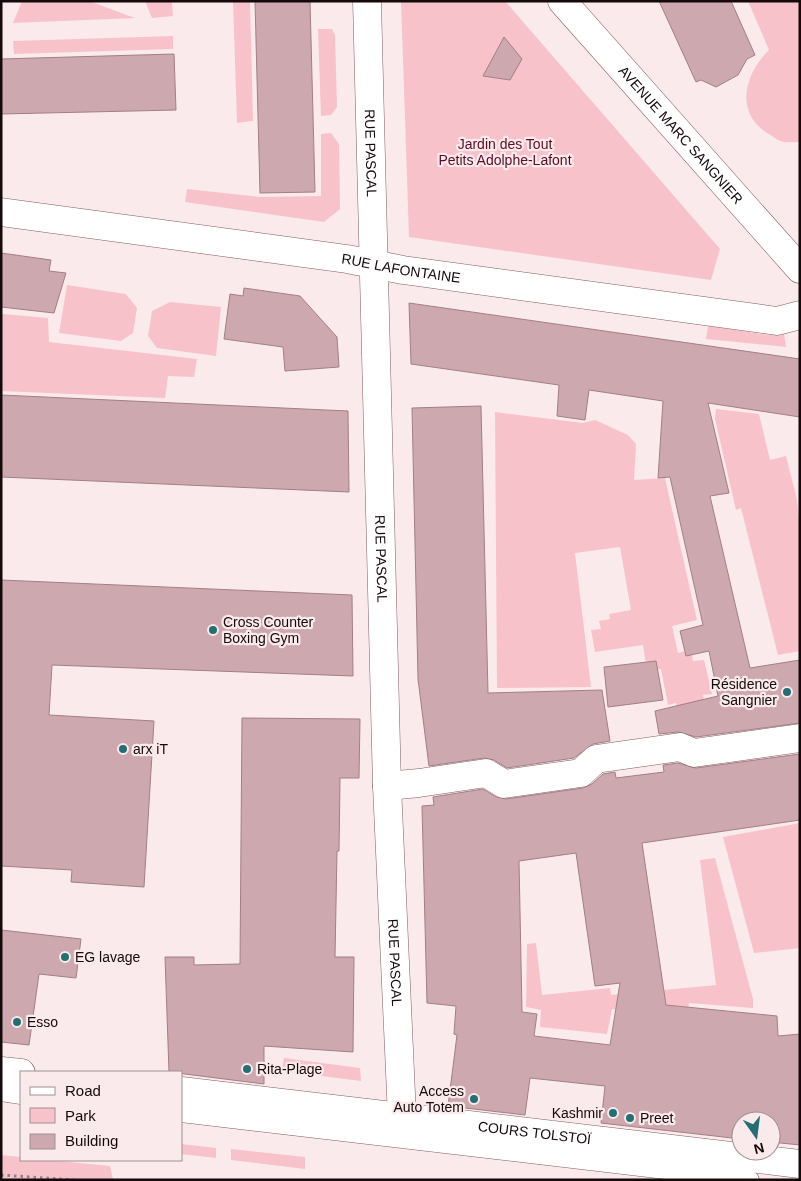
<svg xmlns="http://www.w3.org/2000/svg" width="801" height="1181" viewBox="0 0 801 1181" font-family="Arial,sans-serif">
<rect width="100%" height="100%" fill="#faeaec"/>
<path fill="#f8c2ca" d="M22,1H89L135,18L13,23Z
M145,1H172L173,16L152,18Z
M233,1H250L253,121L237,123Z
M401,1H505L720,249L711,280L409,237Z
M748,1H800V142C794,142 786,143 780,141C776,139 771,135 767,133C734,112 745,73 769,50Z
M318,29H332L335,35L337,107L331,115L321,116Z
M173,36V49L14,54L13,41Z
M331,133L339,144L340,209L324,222L185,202L187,189L260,197L321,196V134Z
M67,285L126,294L137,308L133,333L121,341L59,333Z
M170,302L221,307L216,356L157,348L148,336L152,311Z
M3,314L48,318L49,342L197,359L194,377L168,376L165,398L1,391V315Z
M708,326L769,335L784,334L786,347L706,339Z
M716,409L759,414L770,460L786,456L797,500L800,530V651L778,655L741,508L736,510L715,419Z
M495,412L583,423L595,420L628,435L636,444L634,480L665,478L697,620L672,626L678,653L691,650L693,661L704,660L712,694L703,695L708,723L760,721L682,735L676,703L668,705L661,669L647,671L643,645L595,652L591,630L601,629L599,621L610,619L609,614L631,610L620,547L575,553L591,687L497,688Z
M800,823V948L754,953L723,837Z
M715,858L753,999V1008L689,1003L687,1017L612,1009L607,1034L540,1027L541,1010L526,1007L527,944L536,943L542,995L610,988L611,995L716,985L700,860Z
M284,1058L360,1068L361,1081L282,1071Z
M181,1144L216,1148V1158L181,1154Z
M231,1149L305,1157V1169L231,1160Z
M1,1155L21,1157V1160H48L110,1166L113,1180H1Z"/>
<path fill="#cda8ae" stroke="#a27f84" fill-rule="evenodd" d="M255,1H310L315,192L260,193Z
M659,1H731L755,55L747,59L738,75L716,87L701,80L696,82Z
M504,37L522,59L510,80L483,76Z
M174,54L176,110L1,114V59Z
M1,253L51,260L49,271L66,273L54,313L1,307Z
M244,288L300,296L337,337L339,367L285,371L283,347L224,339L230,294L243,296Z
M409,303L800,359V417L708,403L729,493L710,496L750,668L800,660V723L696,737L678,732L659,734L655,711L718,696L709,651L686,656L680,631L703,625L670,477L658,478L663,401L589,390L585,420L557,416L559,385L411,364Z
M1,395L348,411L349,492L1,477Z
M481,406L488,693L602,690L610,741L593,744L574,758L507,768L494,760L484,758L429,766L418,679L412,408Z
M1,580L352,595L353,676L52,665L49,715L154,721L144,887L71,882L72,870L1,866Z
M656,661L663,700L608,707L604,667Z
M242,718L360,719L359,778H340L339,851H337L335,957H354L353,1052L264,1046V1084L169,1072L165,957H194V965L240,964Z
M800,754V820L642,843L666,1005L777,1016L778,1036L800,1034V1145L771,1142V1121H741V1139L601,1123L605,1086L530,1078L525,1115L448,1106L457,1035L454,1034L456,1006L427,1003L422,806L434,805L433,797L483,789L496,797L506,799L583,788L592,784L603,774L615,772L616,778L664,772L663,765L678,763L696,768ZM576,853L595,986L620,983L610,1045L534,1036L537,1014L522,1012L519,861Z
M1,930L81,939L76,978L39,974L29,1045L1,1042Z"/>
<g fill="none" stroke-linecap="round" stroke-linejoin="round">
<defs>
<path id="lane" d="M1,1092L21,1095
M181,1113L750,1180"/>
<g id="street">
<path id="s1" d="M367,1L387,786L402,1116"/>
<path id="s2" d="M562,1L800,269"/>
<path id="s3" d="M1,212L347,259L403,270L777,321L800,315"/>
<path d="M387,786L419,783L486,773L504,784L581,773L596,759L680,747L694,753L800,738"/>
</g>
<g id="secondary">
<path d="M1,1071L21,1073"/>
<path id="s4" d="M181,1091L800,1164"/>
</g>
</defs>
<use href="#lane" stroke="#7f5e63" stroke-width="19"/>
<use href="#street" stroke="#7f5e63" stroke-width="29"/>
<use href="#secondary" stroke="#7f5e63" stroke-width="29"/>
<path stroke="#908284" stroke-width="3" stroke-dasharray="2.5 4" stroke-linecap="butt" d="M1,1175L74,1180"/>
<use href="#lane" stroke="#fff" stroke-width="18"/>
<use href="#street" stroke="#fff" stroke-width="28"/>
<use href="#secondary" stroke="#fff" stroke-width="28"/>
</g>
<g fill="#246f71" stroke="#faeaec" stroke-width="2">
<circle cx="213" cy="630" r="5"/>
<circle cx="787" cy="692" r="5"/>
<circle cx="123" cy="749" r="5"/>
<circle cx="65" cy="957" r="5"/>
<circle cx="17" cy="1022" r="5"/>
<circle cx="247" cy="1069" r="5"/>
<circle cx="474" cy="1099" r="5"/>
<circle cx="613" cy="1113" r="5"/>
<circle cx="630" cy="1118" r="5"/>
</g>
<g text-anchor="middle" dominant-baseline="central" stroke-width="4.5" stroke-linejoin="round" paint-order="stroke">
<g font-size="14" fill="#15090b" stroke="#faeaec">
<text stroke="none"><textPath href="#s2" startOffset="179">AVENUE MARC SANGNIER</textPath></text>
<text stroke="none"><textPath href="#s1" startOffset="152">RUE PASCAL</textPath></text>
<text stroke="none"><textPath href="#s3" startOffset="404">RUE LAFONTAINE</textPath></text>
<text stroke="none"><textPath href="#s1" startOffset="558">RUE PASCAL</textPath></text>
<text stroke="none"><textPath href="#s1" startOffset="962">RUE PASCAL</textPath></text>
<text stroke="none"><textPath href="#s4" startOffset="356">COURS TOLSTOÏ</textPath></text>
</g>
<g font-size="14" fill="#5c0b26" stroke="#faeaec">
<text x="505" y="144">Jardin des Tout<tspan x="505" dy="16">Petits Adolphe-Lafont</tspan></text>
</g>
<g font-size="14" fill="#15090b" stroke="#faeaec" text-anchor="start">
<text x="223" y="622">Cross Counter<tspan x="223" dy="16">Boxing Gym</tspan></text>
<text x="777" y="684" text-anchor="end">Résidence<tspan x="777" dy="16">Sangnier</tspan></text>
<text x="133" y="749">arx iT</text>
<text x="75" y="957">EG lavage</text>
<text x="27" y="1022">Esso</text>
<text x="257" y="1069">Rita-Plage</text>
<text x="464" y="1091" text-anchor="end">Access<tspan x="464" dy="16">Auto Totem</tspan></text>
<text x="603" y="1113" text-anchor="end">Kashmir</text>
<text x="640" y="1118">Preet</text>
</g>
</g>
<rect width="801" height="1181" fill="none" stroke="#15090b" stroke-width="5"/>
<rect x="20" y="1071" width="162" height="90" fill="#faeaec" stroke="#9e9092"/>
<rect x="30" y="1087" width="25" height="8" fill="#ffffff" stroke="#9e9092"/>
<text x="65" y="1096" font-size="15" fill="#15090b">Road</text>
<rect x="30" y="1108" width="25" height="15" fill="#f8c2ca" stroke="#9e9092"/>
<text x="65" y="1121" font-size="15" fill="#15090b">Park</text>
<rect x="30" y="1134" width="25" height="15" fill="#cda8ae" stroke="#9e9092"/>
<text x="65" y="1146" font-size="15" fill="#15090b">Building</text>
<g transform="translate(756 1136) rotate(166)"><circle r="24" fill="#faeaec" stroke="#9e9092"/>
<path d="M0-4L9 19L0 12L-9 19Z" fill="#246f71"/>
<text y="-8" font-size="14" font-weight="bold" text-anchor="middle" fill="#15090b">N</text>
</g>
</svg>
